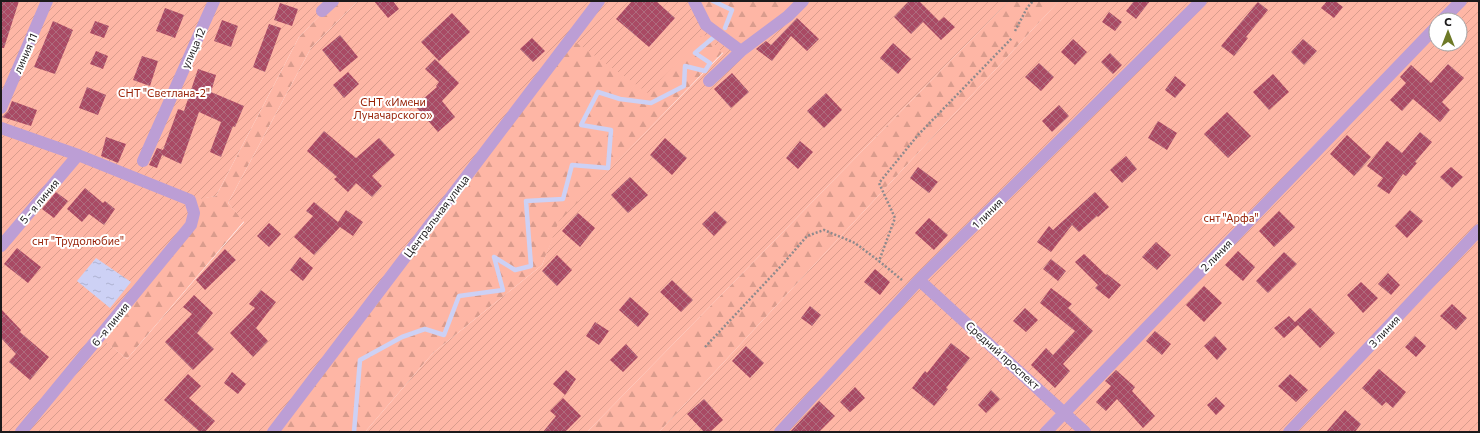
<svg xmlns="http://www.w3.org/2000/svg" width="1480" height="433" viewBox="0 0 1480 433" font-family="Commissioner,sans-serif">
<defs>
<pattern id="forest-firs" width="22" height="20" patternUnits="userSpaceOnUse"><rect width="22" height="20" fill="#feb6a5"/><path d="M5 1l3.5 6h-7zM16 11l3.5 6h-7z" fill="#d99c8d"/></pattern>
<pattern id="garden-furrows" width="10" height="10" patternUnits="userSpaceOnUse"><rect width="10" height="10" fill="#feb6a5"/><path d="M-1 1l2-2M0 10L10 0M9 11l2-2" fill="none" stroke="#d99c8d"/></pattern>
<pattern id="water-ripples" width="26" height="14" patternUnits="userSpaceOnUse"><rect width="26" height="14" fill="#cdd1f5"/><path d="M2 4q2-2 4 0t4 0M15 11q2-2 4 0t4 0" fill="none" stroke="#afb3d1"/></pattern>
<pattern id="building-cross-hatch" width="8" height="8" patternUnits="userSpaceOnUse"><rect width="8" height="8" fill="#a94a64"/><path d="M0 0l8 8M0 8l8-8" fill="none" stroke="#ae6c7e"/></pattern>
</defs>
<rect width="100%" height="100%" fill="#fcf7fb"/>
<path fill="url(#forest-firs)" d="M334,1H358L311,48L228,203L244,221L127,359L99,337L190,200L216,196L299,37Z
M694,1H803L738,49L706,25Z
M1009,1H1059L659,432H587Z
M703,33L723,52L560,221L542,265L433,353L365,432H273L570,39Z"/>
<path fill="url(#garden-furrows)" fill-rule="evenodd" d="M1,1H334L299,37L216,196L190,201L191,225L100,337L127,359L244,222L228,203L311,48L358,1H694L706,25L738,49L803,1H1009L587,432H365L433,353L542,265L559,221L723,53L703,34L648,93L571,39L273,432H1Z
M1059,1H1479V432H659ZM1436,20H1460V44H1436Z"/>
<path fill="url(#water-ripples)" d="M96,258L131,282L110,308L77,281Z"/>
<g fill="none" stroke-linecap="round" stroke-linejoin="round">
<path stroke="#cdd1f5" stroke-width="4.5" d="M713,1L732,10L725,28
M354,432L360,360L402,337L425,329L444,335L459,296L503,290L494,257L515,270L531,266L526,201L563,199L572,165L608,168L611,130L581,125L598,92L620,99L651,103L684,86L685,66L705,71L710,63L695,53L714,37"/>
</g>
<path fill="url(#building-cross-hatch)" d="M1,1H19L4,48H1Z
M374,1H393L399,9L388,18Z
M632,1H656L675,18L649,47L616,19Z
M909,1H919L939,21L944,17L955,27L941,40L923,22L911,34L894,17Z
M1134,1H1150L1136,19L1126,11Z
M1327,1H1335L1343,7L1334,18L1321,8Z
M1258,2L1268,10L1246,37L1248,38L1234,56L1221,46Z
M280,3L298,9L292,26L274,20Z
M165,8L184,15L175,38L156,31Z
M1109,12L1122,22L1115,31L1102,22Z
M452,13L470,32L439,61L421,42Z
M797,18L819,39L807,51L791,36L772,61L756,49L766,41L771,45Z
M222,20L238,26L231,47L214,41Z
M53,21L73,30L55,74L34,67Z
M95,21L109,26L104,38L90,33Z
M269,24L281,28L265,72L253,67Z
M340,35L358,57L340,72L322,50Z
M532,38L545,51L533,62L520,49Z
M1073,39L1087,52L1075,65L1061,52Z
M1303,39L1317,51L1304,65L1291,52Z
M893,43L911,59L898,74L880,58Z
M96,51L108,56L103,69L90,64Z
M1110,53L1122,65L1113,74L1101,62Z
M142,56L158,61L150,86L133,80Z
M435,59L459,83L442,101L455,117L438,132L415,106L437,87L436,86L439,82L425,69Z
M1039,63L1054,77L1041,91L1025,77Z
M1448,64L1464,78L1442,102L1450,110L1440,122L1413,99L1402,111L1390,100L1406,83L1400,77L1411,65L1431,83Z
M198,69L216,75L211,92L244,106L235,127L233,126L221,157L210,152L221,122L199,112L181,164L162,155L157,168L149,165L157,148L163,150L178,109L184,111Z
M348,72L359,84L344,98L333,85Z
M732,73L749,92L731,108L714,89Z
M1273,74L1289,92L1269,110L1253,92Z
M1175,76L1186,85L1175,98L1165,90Z
M87,87L106,95L98,115L79,108Z
M826,93L842,110L824,128L807,111Z
M12,101L37,110L31,126L2,117L8,111Z
M1059,105L1069,116L1052,132L1042,121Z
M1227,112L1251,136L1228,158L1204,134Z
M1158,121L1177,133L1167,150L1148,138Z
M324,131L356,158L379,138L395,155L372,176L382,186L372,197L356,183L348,192L334,179L337,177L307,151Z
M1420,132L1432,142L1415,162L1417,163L1406,176L1403,174L1389,194L1377,186L1383,178L1367,166L1387,141L1402,153Z
M1347,135L1371,157L1354,176L1330,154Z
M106,137L126,144L118,163L101,156Z
M665,138L687,158L672,175L650,155Z
M800,141L813,152L798,169L786,158Z
M1126,156L1137,169L1122,183L1110,170Z
M918,167L938,182L929,193L910,178Z
M1451,167L1463,177L1452,188L1440,177Z
M630,177L648,195L628,213L611,195Z
M85,188L103,203L105,201L115,209L104,225L89,214L82,222L67,209Z
M56,192L68,201L54,218L42,209Z
M1095,192L1109,207L1098,217L1097,216L1079,232L1072,225L1051,252L1037,242L1049,226L1053,230Z
M314,202L338,222L346,210L363,222L353,236L340,227L314,255L294,237L313,216L306,211Z
M1410,210L1423,221L1407,238L1395,226Z
M715,211L727,222L714,236L702,224Z
M1279,211L1295,227L1274,247L1259,231Z
M578,213L595,228L580,247L562,231Z
M929,218L948,235L934,250L915,233Z
M269,223L281,234L269,247L257,236Z
M1156,242L1171,255L1157,270L1142,257Z
M17,248L41,267L28,283L4,264Z
M225,249L236,260L205,290L196,280Z
M1238,251L1255,267L1243,281L1225,265Z
M1284,252L1297,264L1268,293L1256,281Z
M1084,254L1106,275L1107,274L1121,285L1109,299L1095,288L1098,285L1075,262Z
M557,255L572,270L557,286L542,271Z
M300,257L313,268L303,281L290,270Z
M1051,259L1066,271L1058,281L1043,269Z
M875,269L890,282L880,295L864,282Z
M1388,273L1400,285L1391,295L1378,284Z
M672,280L693,300L681,312L660,292Z
M1361,282L1378,298L1363,313L1347,295Z
M1204,286L1222,303L1204,322L1186,305Z
M1051,288L1072,304L1068,308L1093,331L1063,364L1070,371L1055,388L1031,365L1046,348L1053,355L1075,331L1040,303Z
M261,290L276,302L256,328L268,341L253,357L230,333L255,308L249,304Z
M194,295L213,313L197,333L214,349L193,370L165,342L192,314L183,307Z
M630,297L649,314L638,327L619,310Z
M1452,304L1467,318L1456,330L1440,316Z
M810,306L821,315L812,326L801,318Z
M1025,308L1038,320L1026,332L1013,321Z
M1310,308L1335,333L1320,348L1295,322Z
M1,309L21,330L20,332L49,357L30,380L9,362L16,354L1,338Z
M1289,316L1298,325L1284,338L1274,328Z
M595,322L609,331L599,345L586,336Z
M1155,331L1171,344L1162,355L1146,341Z
M1215,336L1227,349L1217,360L1204,346Z
M1415,336L1426,346L1416,357L1405,347Z
M951,343L970,358L946,388L948,389L934,406L912,388L925,371L927,373Z
M626,344L638,357L623,372L610,360Z
M746,346L764,363L750,378L732,361Z
M1379,369L1406,392L1393,408L1386,402L1382,406L1362,388Z
M566,370L576,379L565,395L553,384Z
M1116,370L1135,387L1132,391L1155,416L1143,428L1117,399L1106,411L1096,402L1111,386L1105,381Z
M232,372L246,384L238,394L224,383Z
M188,374L201,386L189,398L215,421L205,432H200L164,400Z
M1290,374L1308,390L1296,402L1278,386Z
M855,387L865,398L850,412L840,402Z
M991,390L1000,399L986,413L978,405Z
M1216,397L1225,406L1216,415L1207,405Z
M563,398L581,416L565,432H543L556,416L550,411Z
M704,399L723,420L710,432H704L687,414Z
M819,401L835,416L819,432H790Z
M1345,410L1361,424L1355,432H1326Z"/>
<g fill="none" stroke-linecap="round" stroke-linejoin="round">
<path stroke="#8e8a8d" stroke-width="2.5" stroke-dasharray="2 2" stroke-linecap="butt" d="M1015,31L1027,8L1033,1
M902,280L879,261L895,218L879,183L918,135L1012,38
M705,347L782,265L807,236L824,230L855,243L879,261"/>
<path stroke="#bc9ed5" stroke-width="12" d="M694,1L706,25L741,51
M322,11L333,1
M1442,20L1461,1
M709,81L741,51L788,16L803,1
M1,108L47,1
M1,128L78,155L190,200L194,213L191,225L21,432
M143,161L214,1
M1,246L78,155
M919,280L1085,432
M273,432L599,1
M780,432L919,280L1201,1
M1046,432L1436,27
M1289,432L1479,230"/>
</g>
<g text-anchor="middle" dominant-baseline="central" stroke-width="4" stroke-linejoin="round" paint-order="stroke">
<g font-size="11" fill="#1c1a1b" stroke="#fff">
<text transform="translate(193 48) rotate(-66)">улица 12</text>
<text transform="translate(25 53) rotate(-66)">линия 11</text>
<text transform="translate(39 201) rotate(-50)">5 - я линия</text>
<text transform="translate(987 213) rotate(-45)">1 линия</text>
<text transform="translate(436 216) rotate(-53)">Центральная улица</text>
<text transform="translate(1216 255) rotate(-46)">2 линия</text>
<text transform="translate(110 324) rotate(-51)">6 -я линия</text>
<text transform="translate(1384 331) rotate(-47)">3 линия</text>
<text transform="translate(1003 355) rotate(42)">Средний проспект</text>
</g>
<g font-size="11" fill="#972106" stroke="#fff">
<text x="164" y="92">СНТ "Светлана-2"</text>
<text x="393" y="101">СНТ «Имени<tspan x="393" dy="13">Луначарского»</tspan></text>
<text x="1231" y="217">снт "Арфа"</text>
<text x="78" y="240">снт "Трудолюбие"</text>
</g>
</g>
<rect width="1480" height="433" fill="none" stroke="#1c1a1b" stroke-width="4"/>
<g transform="translate(1448 32)"><circle r="19" fill="#ffffff" stroke="#a4a3a4"/>
<path d="M0-3L7 15L0 10L-7 15Z" fill="#6e7a27"/>
<text y="-6" font-size="11" font-weight="bold" text-anchor="middle" fill="#1c1a1b">С</text>
</g>
</svg>
